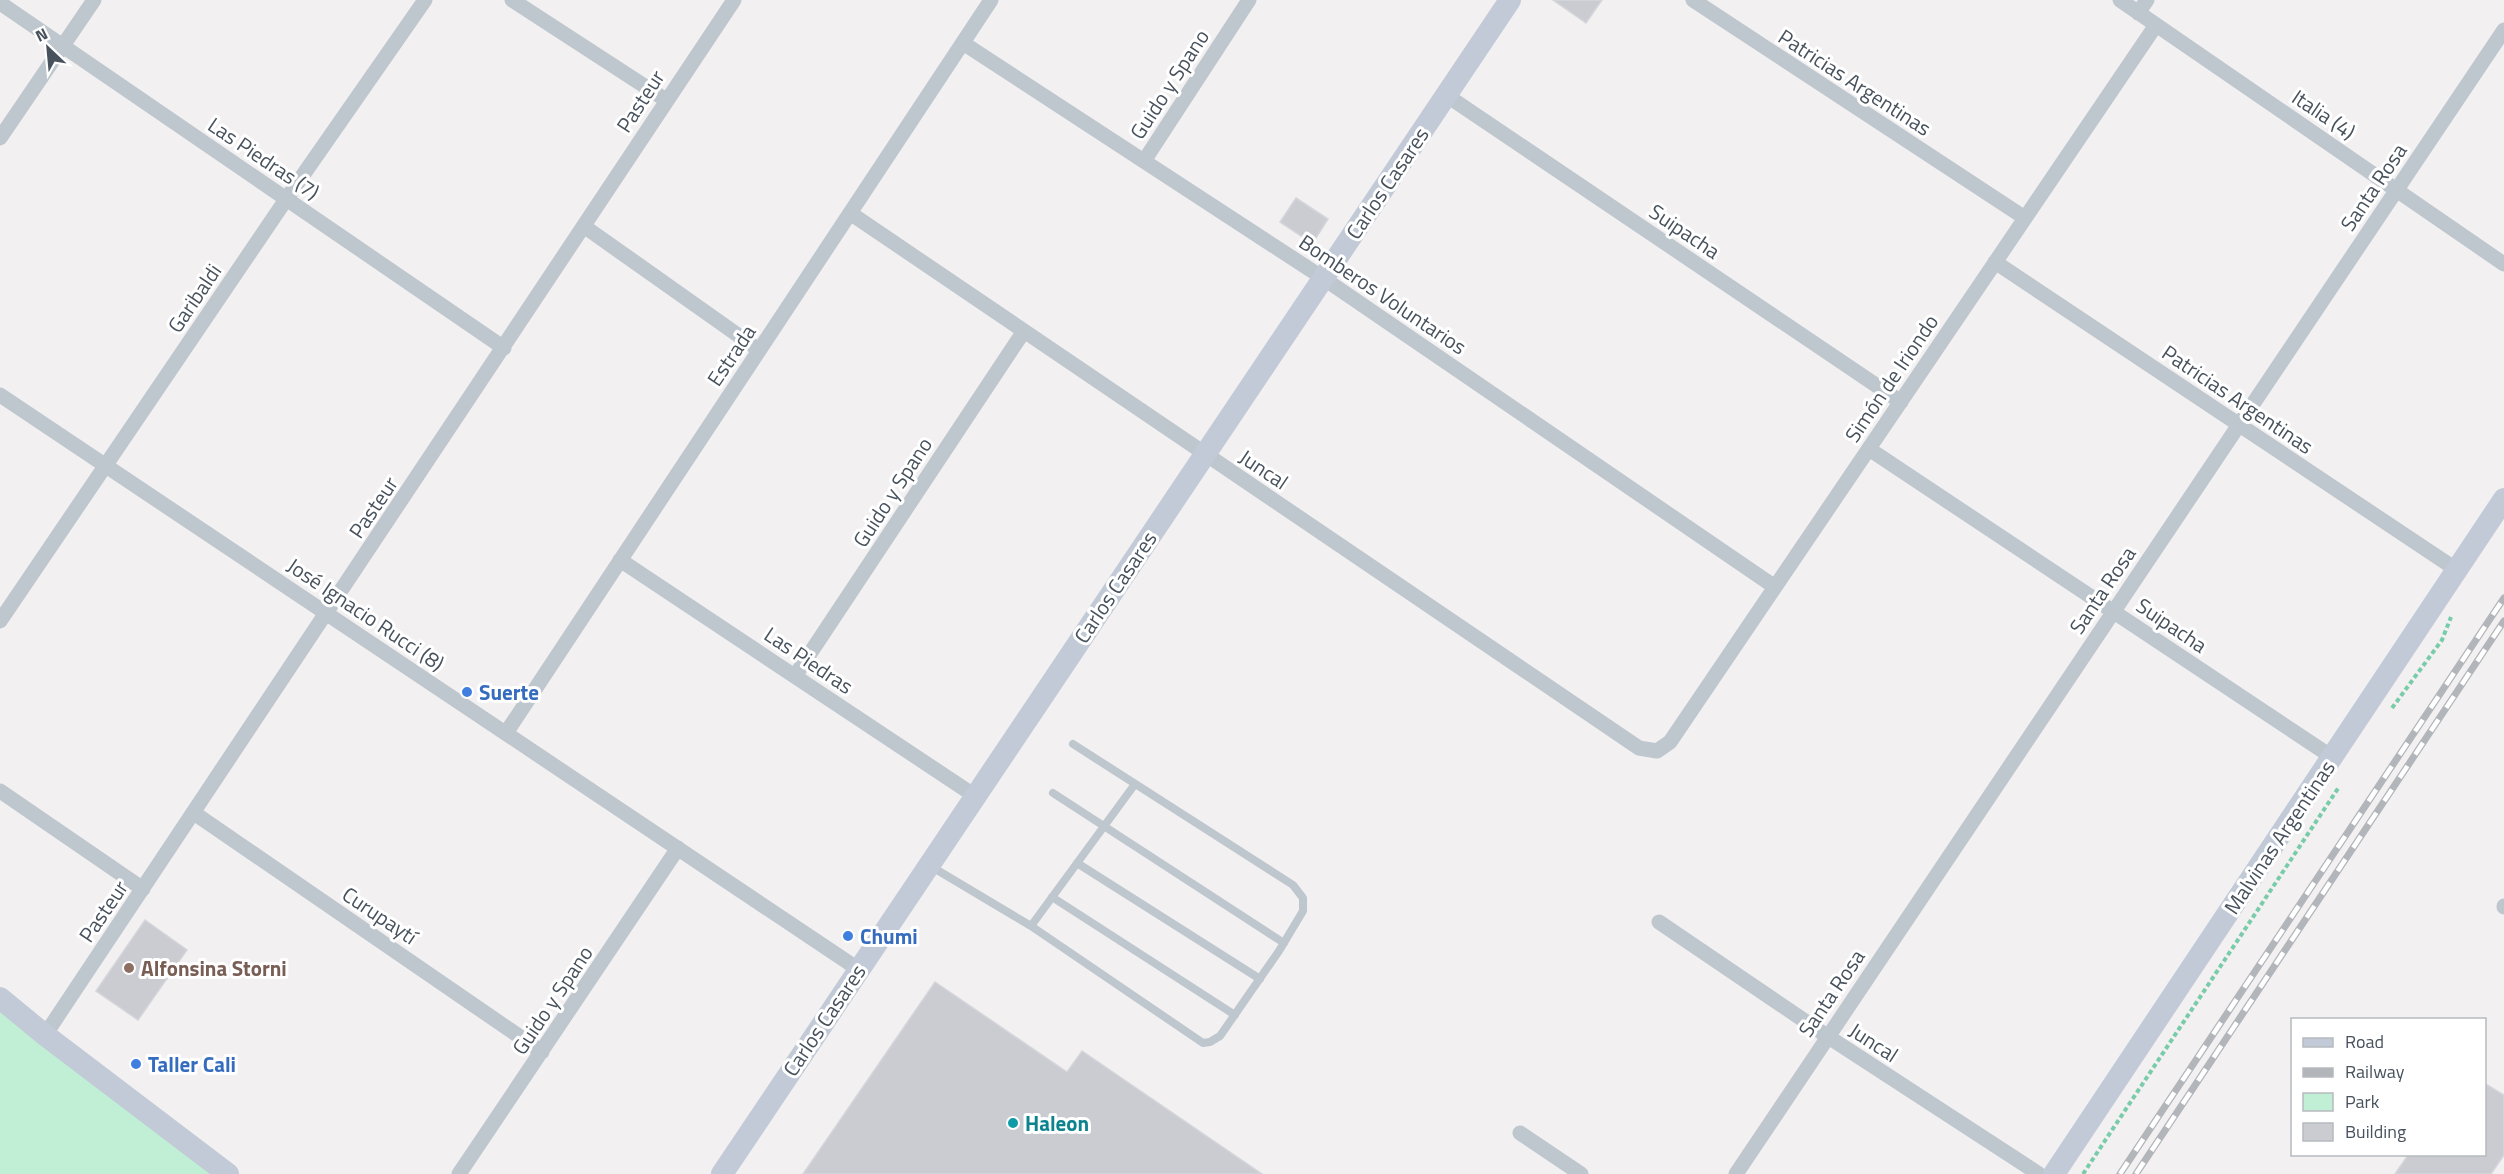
<svg xmlns="http://www.w3.org/2000/svg" width="2504" height="1174" viewBox="0 0 2504 1174" font-family="'Titillium Web',sans-serif">
<rect width="100%" height="100%" fill="#f2f0f0"/>
<path fill="#c0efd6" d="M0,1008L218,1174H0Z"/>
<path fill="#caccd2" stroke="#d4d6db" stroke-width="1.5" d="M1553,0H1602L1586,23Z
M1296,198L1328,219L1316,238H1304L1280,222Z
M145,920L187,950L138,1020L96,991Z
M935,982L1067,1072L1082,1051L1262,1174H803Z
M2484,1083L2504,1095V1155L2491,1174H2395L2408,1155H2484Z"/>
<g fill="none" stroke-linecap="round" stroke-linejoin="round">
<path stroke="#79ccaa" stroke-width="4" stroke-dasharray="4.5 3" stroke-linecap="butt" d="M2392,708L2442,640L2451,617
M2083,1174L2339,787"/>
<path stroke="#bec6ce" stroke-width="8" d="M1053,793L1284,943
M1077,863L1260,979
M932,867L1031,926L1203,1043L1210,1042L1220,1036L1279,951L1303,911V898L1293,885L1073,744
M1052,897L1235,1015
M1031,926L1135,784"/>
<path stroke="#bec6ce" stroke-width="15" d="M512,0L666,100
M1693,0L2025,218
M2120,0L2504,264
M0,3L504,348
M2138,13L2147,0
M963,43L1323,278L1775,587
M1446,95L1901,402
M0,138L94,0
M1144,161L1249,0
M850,213L1639,748L1657,751L1670,742L2156,25
M585,227L759,350
M1995,262L2457,570
M0,395L858,969
M1869,449L2332,757
M620,560L975,796
M0,621L287,198L425,0
M795,676L1024,331
M506,733L991,0
M0,791L143,889
M194,813L542,1052
M2504,906V907
M1659,922L1827,1036L2039,1174
M45,1035L734,0
M1520,1133L1581,1174
M459,1174L678,848
M1736,1174L2504,30"/>
<path stroke="#c1cad6" stroke-width="22" d="M0,998L45,1035L228,1174
M722,1174L1510,0
M2054,1174L2504,499"/>
<defs>
<path id="rail" d="M2120,1174L2504,598
M2136,1174L2504,621"/>
</defs>
<use href="#rail" stroke="#b2b5ba" stroke-width="7"/>
<use href="#rail" stroke="#fff" stroke-width="4.5" stroke-dasharray="14" stroke-linecap="butt"/>
</g>
<g fill="#3f7fe0" stroke="#fff" stroke-width="2">
<circle cx="467" cy="692" r="6"/>
<circle cx="848" cy="936" r="6"/>
<circle cx="136" cy="1064" r="6"/>
</g>
<circle fill="#8d6e63" stroke="#fff" stroke-width="2" cx="129" cy="968" r="6"/>
<circle fill="#0f9aa8" stroke="#fff" stroke-width="2" cx="1013" cy="1123" r="6"/>
<g text-anchor="middle" dominant-baseline="central" stroke-width="6" stroke-linejoin="round" paint-order="stroke">
<g font-size="21" fill="#48525d" stroke="#fff">
<text transform="translate(1855 82) rotate(33)">Patricias Argentinas</text>
<text transform="translate(1169 84) rotate(-57)">Guido y Spano</text>
<text transform="translate(640 101) rotate(-57)">Pasteur</text>
<text transform="translate(2324 114) rotate(34)">Italia (4)</text>
<text transform="translate(264 158) rotate(34)">Las Piedras (7)</text>
<text transform="translate(1387 183) rotate(-56)">Carlos Casares</text>
<text transform="translate(2373 187) rotate(-56)">Santa Rosa</text>
<text transform="translate(1685 231) rotate(34)">Suipacha</text>
<text transform="translate(1383 294) rotate(34)">Bomberos Voluntarios</text>
<text transform="translate(194 298) rotate(-56)">Garibaldi</text>
<text transform="translate(731 355) rotate(-56)">Estrada</text>
<text transform="translate(1891 378) rotate(-56)">Simón de Iriondo</text>
<text transform="translate(2238 399) rotate(34)">Patricias Argentinas</text>
<text transform="translate(1264 469) rotate(34)">Juncal</text>
<text transform="translate(892 492) rotate(-57)">Guido y Spano</text>
<text transform="translate(373 507) rotate(-56)">Pasteur</text>
<text transform="translate(1115 587) rotate(-56)">Carlos Casares</text>
<text transform="translate(2102 590) rotate(-56)">Santa Rosa</text>
<text transform="translate(366 614) rotate(34)">José Ignacio Rucci (8)</text>
<text transform="translate(2172 625) rotate(34)">Suipacha</text>
<text transform="translate(809 660) rotate(34)">Las Piedras</text>
<text transform="translate(2279 837) rotate(-56)">Malvinas Argentinas</text>
<text transform="translate(103 911) rotate(-56)">Pasteur</text>
<text transform="translate(380 915) rotate(34)">Curupaytí</text>
<text transform="translate(1831 993) rotate(-56)">Santa Rosa</text>
<text transform="translate(552 1000) rotate(-56)">Guido y Spano</text>
<text transform="translate(824 1020) rotate(-56)">Carlos Casares</text>
<text transform="translate(1874 1042) rotate(33)">Juncal</text>
</g>
<g font-size="21" font-weight="bold" fill="#366cbe" stroke="#fff" text-anchor="start">
<text x="479" y="692">Suerte</text>
<text x="860" y="936">Chumi</text>
<text x="148" y="1064">Taller Cali</text>
</g>
<g font-size="21" font-weight="bold" fill="#785e54" stroke="#fff" text-anchor="start">
<text x="141" y="968">Alfonsina Storni</text>
</g>
<g font-size="21" font-weight="bold" fill="#0d838f" stroke="#fff" text-anchor="start">
<text x="1025" y="1123">Haleon</text>
</g>
</g>
<rect x="2291" y="1018" width="195" height="138" fill="#ffffff" stroke="#b6babe" stroke-width="1.5"/>
<rect x="2303" y="1038" width="30" height="9" fill="#c1cad6" stroke="#b6babe" stroke-width="1.5"/>
<text x="2345" y="1048" font-size="18" fill="#48525d">Road</text>
<rect x="2303" y="1068" width="30" height="9" fill="#b2b5ba" stroke="#b6babe" stroke-width="1.5"/>
<text x="2345" y="1078" font-size="18" fill="#48525d">Railway</text>
<rect x="2303" y="1093" width="30" height="18" fill="#c0efd6" stroke="#b6babe" stroke-width="1.5"/>
<text x="2345" y="1108" font-size="18" fill="#48525d">Park</text>
<rect x="2303" y="1123" width="30" height="18" fill="#caccd2" stroke="#b6babe" stroke-width="1.5"/>
<text x="2345" y="1138" font-size="18" fill="#48525d">Building</text>
<g transform="translate(48 48) rotate(334)" stroke="#ffffff" stroke-width="4.5" paint-order="stroke">
<path d="M0-4.5L10 22L0 15L-10 22Z" fill="#48525d"/>
<text y="-9" font-size="16" font-weight="bold" text-anchor="middle" fill="#48525d">N</text>
</g>
</svg>
